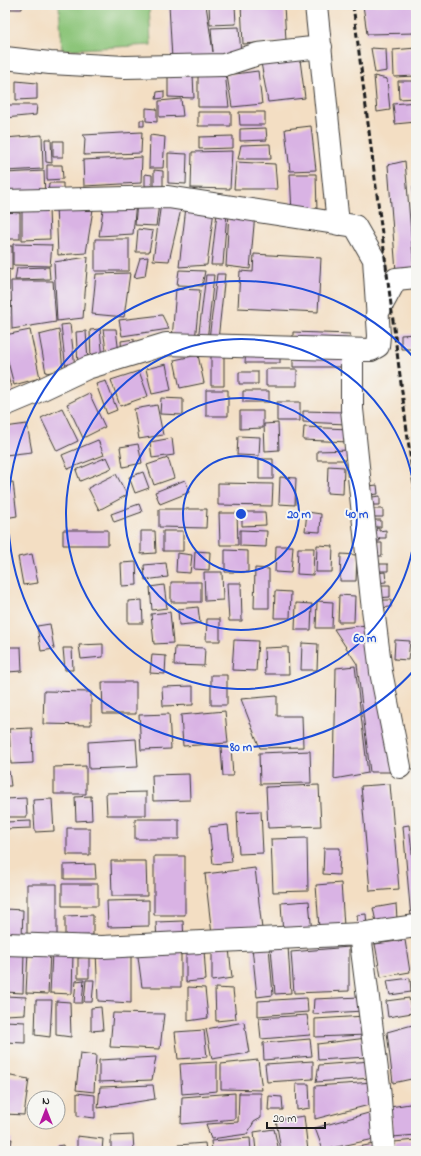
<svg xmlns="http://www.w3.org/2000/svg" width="421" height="1156" viewBox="0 0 421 1156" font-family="'Indie Flower',sans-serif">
<rect width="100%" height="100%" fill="#f6f6f2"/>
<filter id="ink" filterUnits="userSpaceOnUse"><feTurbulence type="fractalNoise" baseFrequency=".025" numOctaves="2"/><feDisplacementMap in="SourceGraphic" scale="8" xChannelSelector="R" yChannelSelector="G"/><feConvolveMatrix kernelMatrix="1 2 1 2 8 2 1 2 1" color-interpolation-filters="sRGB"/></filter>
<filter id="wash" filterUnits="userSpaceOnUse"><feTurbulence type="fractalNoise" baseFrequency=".012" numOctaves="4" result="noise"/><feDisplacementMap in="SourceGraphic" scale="16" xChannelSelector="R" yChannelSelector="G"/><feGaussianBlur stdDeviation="0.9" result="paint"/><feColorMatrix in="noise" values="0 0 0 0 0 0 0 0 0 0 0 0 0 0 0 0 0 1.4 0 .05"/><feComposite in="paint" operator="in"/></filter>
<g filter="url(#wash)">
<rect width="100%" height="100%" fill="#f3dec3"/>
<path fill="#8cc579" stroke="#54704a" d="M59,5H149L151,45L62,50Z"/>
<g id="blocks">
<path fill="#d9b3e4" d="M5,5H22V9H5Z
M169,5H206L213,52L211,28L239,27L241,55L172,59Z
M209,5H235L236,24L210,25Z
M241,5H284L286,41L243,44Z
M363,5H413L416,33L367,34Z
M371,48L386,49L387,71L375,73Z
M416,48V76L394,77L393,50Z
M299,52L305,98L268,102L260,57Z
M258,71L262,104L232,107L227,75Z
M198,73H225L229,107H198Z
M168,74H193L194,98L168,97Z
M374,76L387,79L390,110L377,112Z
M16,81L37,83V99L16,100Z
M398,81H416V98L399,99Z
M164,91V98L156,99L157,92Z
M181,99L183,116L159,117V101Z
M416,102V122L395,124L393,104Z
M5,105H37L36,115L5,118Z
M146,108L157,109V122L146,121Z
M198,112H231V126H198Z
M239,112H265V125H240Z
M140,120H144V126H140Z
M311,126L316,170L290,171L285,129Z
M266,128L267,140L240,141V129Z
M142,132L141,153L84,155L85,139L83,135Z
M42,135L43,169L5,171V138Z
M150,135L165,137L163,168H149Z
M233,136V148L199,149V137Z
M45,139H51L52,163L46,162Z
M53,141H63V157H53Z
M270,144L271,159H238L241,145Z
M232,151L230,189L191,188L192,152Z
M168,153L187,154L186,184L168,183Z
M142,157L141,183L84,186L83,160Z
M405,161L414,269L396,272L388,165Z
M236,162L275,164L277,189H234Z
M47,165H62L63,179L47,180Z
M154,170L163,171V186H154Z
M44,171L45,197L5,199V173Z
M145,174L152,175V186H145Z
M290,174H316L317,212L292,213Z
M49,183H63V194H48Z
M413,186H416V220H415Z
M136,202L133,234L99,236L104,203Z
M137,202L159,204L156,226L135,225Z
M94,203L86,253L58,255L56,205Z
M161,203L182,205L169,261L153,260Z
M186,207L214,210L207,265L179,267Z
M49,208L50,239L22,240V209Z
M229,211L255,214L250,269L226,266Z
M6,212L20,213V239H8Z
M227,212L223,265H211L217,213Z
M138,229L153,231L149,252H136Z
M95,239H129V271H95Z
M13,244L52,245L50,266L13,265Z
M5,246H12V270L5,269Z
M254,254L321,258L318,312L238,308L240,271L253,272Z
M88,257L83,318L57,321L54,262Z
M148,257L145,276L134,278L140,258Z
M49,267L50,279L15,280L17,268Z
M179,270L205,271L202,286L177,285Z
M5,271H9V291H5Z
M130,273L124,317L92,314L96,274Z
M217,274H225L218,340L209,339Z
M206,275H214L207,341L198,340Z
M11,281H53L56,322L12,329Z
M176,289L200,290L195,341L172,339Z
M5,294H8L9,314H5Z
M162,315L169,329L122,336L119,320Z
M9,316V330L5,331V317Z
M70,324L75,367L66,371L61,325Z
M100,329L103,359L91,361L90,330Z
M103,329H116L119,354L107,357Z
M30,330L40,378L14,385L5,350V335Z
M59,330L63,370L46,373L39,335Z
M86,331L88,361L78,364L76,332Z
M293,332L350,334V367H293Z
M416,334V349H401V335Z
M134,339V349L122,354L121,341Z
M246,349L280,350V363H245Z
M211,354H224V386H211Z
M198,355L204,383L180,388L174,360Z
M166,364L171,390L152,394L146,369Z
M5,368L13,393L5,397Z
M266,369H297V386H266Z
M139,371L148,396L120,406L111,380Z
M239,372H258V384H239Z
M106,381L117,410L107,414L96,384Z
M206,390H228V416H206Z
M243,391H269V402H243Z
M89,393L105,427L83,438L67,404Z
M161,398L183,399V415L160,414Z
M277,402H300V421H277Z
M157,405L163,435L139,439L134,409Z
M62,408L78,441L57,451L41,418Z
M240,411H263V428L240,429Z
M303,411L346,412V424L303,422Z
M278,423L279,450L265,451L264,424Z
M27,424L32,452L5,455V427Z
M304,427L349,429V442L303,440Z
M238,436L260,437L259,456L237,455Z
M172,438L174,455L152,458L150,442Z
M98,440L104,455L68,469L62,455Z
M138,444L142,463L123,467L120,447Z
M352,450V460H317V451Z
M107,457L112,468L80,481L76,470Z
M168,458L174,478L154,485L147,465Z
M259,459H273V479H259Z
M328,466L344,467L343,494L327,493Z
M143,472L149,488L135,493L129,477Z
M116,474L127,495L99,510L88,488Z
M280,477L296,478L295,505L279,504Z
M185,480L190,492L160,504L155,492Z
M13,482L17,516L5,518V483Z
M218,483L273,484L272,506L218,505Z
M377,485L378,494L370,495L369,486Z
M380,496V505H372V497Z
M139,504L142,512L114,522L111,514Z
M159,509H207L206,528L159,527Z
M370,509H383V517H370Z
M242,512H265L266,525L242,526Z
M307,512L321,514L320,532L305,531Z
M219,513H237L238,545H220Z
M370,520H381V527H370Z
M379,528V531L386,530V538H379L380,541H371V529Z
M63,530H108V545H63Z
M240,530L267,531L266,547L240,546Z
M141,531H155L156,553L141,554Z
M163,531H183V551H163Z
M372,543H382V556H373Z
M317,545L333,546L332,572H316Z
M276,546H293L291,573L275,572Z
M298,548H314L313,575L297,574Z
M225,550L248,551V572H225Z
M195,551L210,552L209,570L194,569Z
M177,553L192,555L190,573L176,572Z
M32,554L38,583L23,585L18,557Z
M341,554L357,555L356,581H340Z
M136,562L137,585L122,586L121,563Z
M166,563L168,577L145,580L144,565Z
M375,564H388V571H375Z
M255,568L269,569V608H254Z
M204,572H222L223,600L205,601Z
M385,572L386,582L376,583L375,573Z
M171,582H201V602H171Z
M227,583H241L242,621H229Z
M164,585L167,608L152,610L150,587Z
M377,585H390V597L377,598Z
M275,591L291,592L290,618H274Z
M339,595L355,596L354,622H338Z
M142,600L143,623H128V601Z
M378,600H391V607L378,608Z
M317,601L333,602L332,628H316Z
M296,603L312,604L311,630H295Z
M198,607L200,623L179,625L178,609Z
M170,612L173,643L154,644L151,614Z
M207,619H220V641H206Z
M50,624L54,649L41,651L37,626Z
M366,625L395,772H370L357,664L334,629Z
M234,640L258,641L256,671L232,670Z
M395,640L410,641L408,660L394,659Z
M302,643L318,644L317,670H301Z
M103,644V657L81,659L79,645Z
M7,647H21L22,671L7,672Z
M175,647L205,648L204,666L174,665Z
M288,647L289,674H265L264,648Z
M63,648H72L73,670H65Z
M152,655L166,656L165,674L150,673Z
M355,666L368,773L334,779L336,668Z
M211,675H227V705H211Z
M102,682H136V714H103Z
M193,686V705L163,706L162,687Z
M44,691L91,692V725L43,724Z
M277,696V716H302L303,747L260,748L241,699Z
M225,711L228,743L183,746L181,715Z
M169,714L171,749L141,750L139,715Z
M32,728L33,763L11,764L9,729Z
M136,739L138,767L89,769L88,742Z
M221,747H231L233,776H223Z
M310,751L311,783L260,784L259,753Z
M86,766V794H54V767Z
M9,771L11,786H5V772Z
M189,774L190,800L153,801L152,775Z
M390,784L399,889L370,891L361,786Z
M319,785L321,826L268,828L266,787Z
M146,792V815H107L106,793Z
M91,796L92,820L76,821L75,797Z
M26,798L27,817H5V799Z
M52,799L54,831L35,832L33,800Z
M261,811L263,853L239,854L237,812Z
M135,819H179V839H135Z
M31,821V828L5,829V822Z
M228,825L232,862L213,864L209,827Z
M409,825L416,889V917L411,918L403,826Z
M67,828H90V855H67Z
M307,838L308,891L273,892L271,839Z
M324,848H340L339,875L323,874Z
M154,856H185V915H154Z
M111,861H146L147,896H112Z
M95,864L96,879H64V865Z
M255,868L262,929L212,935L205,874Z
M341,883L344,926L319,928L316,885Z
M27,884H57V937H27Z
M62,884H98V906H62Z
M149,900V926L108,927L107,901Z
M309,901L312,933L283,935L281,903Z
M396,904L397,919L376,922L373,908Z
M5,909L23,910L22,937H5Z
M366,914L367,927L358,928L357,915Z
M93,915V935L65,936V916Z
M183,921L184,942L157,943L156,922Z
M405,940L410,972L381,977L375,944Z
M288,946L291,993L275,994L271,948Z
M212,947L229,948L232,978L212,981Z
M252,947H269L273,995L257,997Z
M349,947V991L294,993L291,952Z
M137,949H181V987H142Z
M186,949L204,950L206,980L186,982Z
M5,950L24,951L23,993L5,992Z
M28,951L50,952L48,994L26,993Z
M96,951H131V1003L98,1001Z
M52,952L73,953L72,994L50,993Z
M89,957V978H78V958Z
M410,978L411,992L390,995L387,981Z
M84,980L82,1003H74L76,981Z
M86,980H94L92,1002H84Z
M188,987L205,988L208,1018L188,1021Z
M215,988L233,989L236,1019L216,1021Z
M5,996L26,997L25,1014L5,1015Z
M361,997L363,1011L313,1014L314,999Z
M307,998L308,1012L258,1016V1001Z
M409,998L412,1013L388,1017L386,1001Z
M36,1000H52L50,1037L35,1035Z
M56,1001L70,1002L71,1037L56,1035Z
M101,1007L103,1030L91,1031V1008Z
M113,1013L164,1014L160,1049L110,1047Z
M307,1015L310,1035L261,1039L259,1018Z
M365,1016L367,1035L315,1037V1019Z
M5,1021L25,1022V1043L5,1042Z
M244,1022L249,1053L212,1059L206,1029Z
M416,1024V1078L393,1083L387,1032Z
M204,1030L207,1057L178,1059L175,1032Z
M367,1038V1057L318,1060L317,1044Z
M310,1039L312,1056L264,1060L263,1043Z
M80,1053L96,1055L94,1092L76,1090Z
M156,1057L152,1080L99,1082V1060Z
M258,1060L262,1090L221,1089V1064Z
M313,1061V1079L267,1082L265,1064Z
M371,1061V1078L316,1082L319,1065Z
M217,1062V1091L182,1094L180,1064Z
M5,1075L29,1079L24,1115L5,1114Z
M374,1082L373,1104L315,1119V1086Z
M296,1084H309L310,1108L297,1110Z
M153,1085L155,1099L98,1108L100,1087Z
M77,1093L95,1095V1118L77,1116Z
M235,1093V1119L181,1124L182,1097Z
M239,1093H261V1118L254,1122L247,1134L211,1139L206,1124L238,1122Z
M269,1096L282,1097L283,1110H268Z
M416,1103V1135L393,1137L390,1107Z
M372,1112L379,1138L323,1150L315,1128Z
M304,1116L308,1151H281L276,1120Z
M274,1129L279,1151H256L254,1132Z
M133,1135L134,1151H111V1136Z
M77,1136L103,1139L102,1151H77Z
M250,1138L251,1151H212L211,1141Z
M12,1139L10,1151H5V1140Z
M416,1140V1151H395L394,1142Z
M205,1143L206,1151H179L178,1145Z
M379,1143L380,1151H342V1150Z
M63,1145L64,1151H57V1146Z"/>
</g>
</g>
<g filter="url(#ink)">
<use href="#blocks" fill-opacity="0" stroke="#3c3935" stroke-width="1"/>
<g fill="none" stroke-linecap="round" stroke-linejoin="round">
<defs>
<path id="minor" d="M316,5L338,224
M5,58L50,63L125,67L224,65L258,54L321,47
M5,201L168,197L355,226L374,259L379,336L378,346L371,350L166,344L87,368L36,392L5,405
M377,314L396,279L416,277
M352,350V409L372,601L381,672L400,767
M360,934L379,1086L384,1151
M5,944L102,947L360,934L416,926"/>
</defs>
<use href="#minor" stroke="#3c3935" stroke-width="24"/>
<use href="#minor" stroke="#fff" stroke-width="22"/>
<path stroke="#1c1c1c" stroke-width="3" stroke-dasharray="6 3" stroke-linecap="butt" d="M353,5L416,502"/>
</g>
</g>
<g fill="none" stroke="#1d4ed8" stroke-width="2">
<circle cx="241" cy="514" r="58"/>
<circle cx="241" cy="514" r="116"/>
<path d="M416 516A175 175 0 1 1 416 512"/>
<path d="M416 668A233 233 0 1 1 416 360"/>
</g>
<circle cx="241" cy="514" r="6" fill="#1d4ed8" stroke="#f6f6f2" stroke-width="2"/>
<g font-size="12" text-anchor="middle" font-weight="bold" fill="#1d4ed8" stroke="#f6f6f2" stroke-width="4" stroke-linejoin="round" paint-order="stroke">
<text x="299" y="518">20 m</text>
<text x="357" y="518">40 m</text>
<text x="365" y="642">60 m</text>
<text x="241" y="751">80 m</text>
</g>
<rect width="421" height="1156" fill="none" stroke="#f6f6f2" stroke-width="20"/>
<g transform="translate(46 1110)"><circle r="19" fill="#f6f6f2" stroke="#9f9f9c"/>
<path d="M0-3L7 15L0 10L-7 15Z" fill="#b5179e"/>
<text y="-6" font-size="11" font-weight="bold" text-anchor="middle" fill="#1c1c1c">N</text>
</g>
<path d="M267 1122v6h58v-6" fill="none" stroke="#1c1c1c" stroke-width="2"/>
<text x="273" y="1122" font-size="12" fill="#1c1c1c" stroke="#f6f6f2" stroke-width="3" paint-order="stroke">20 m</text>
</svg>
